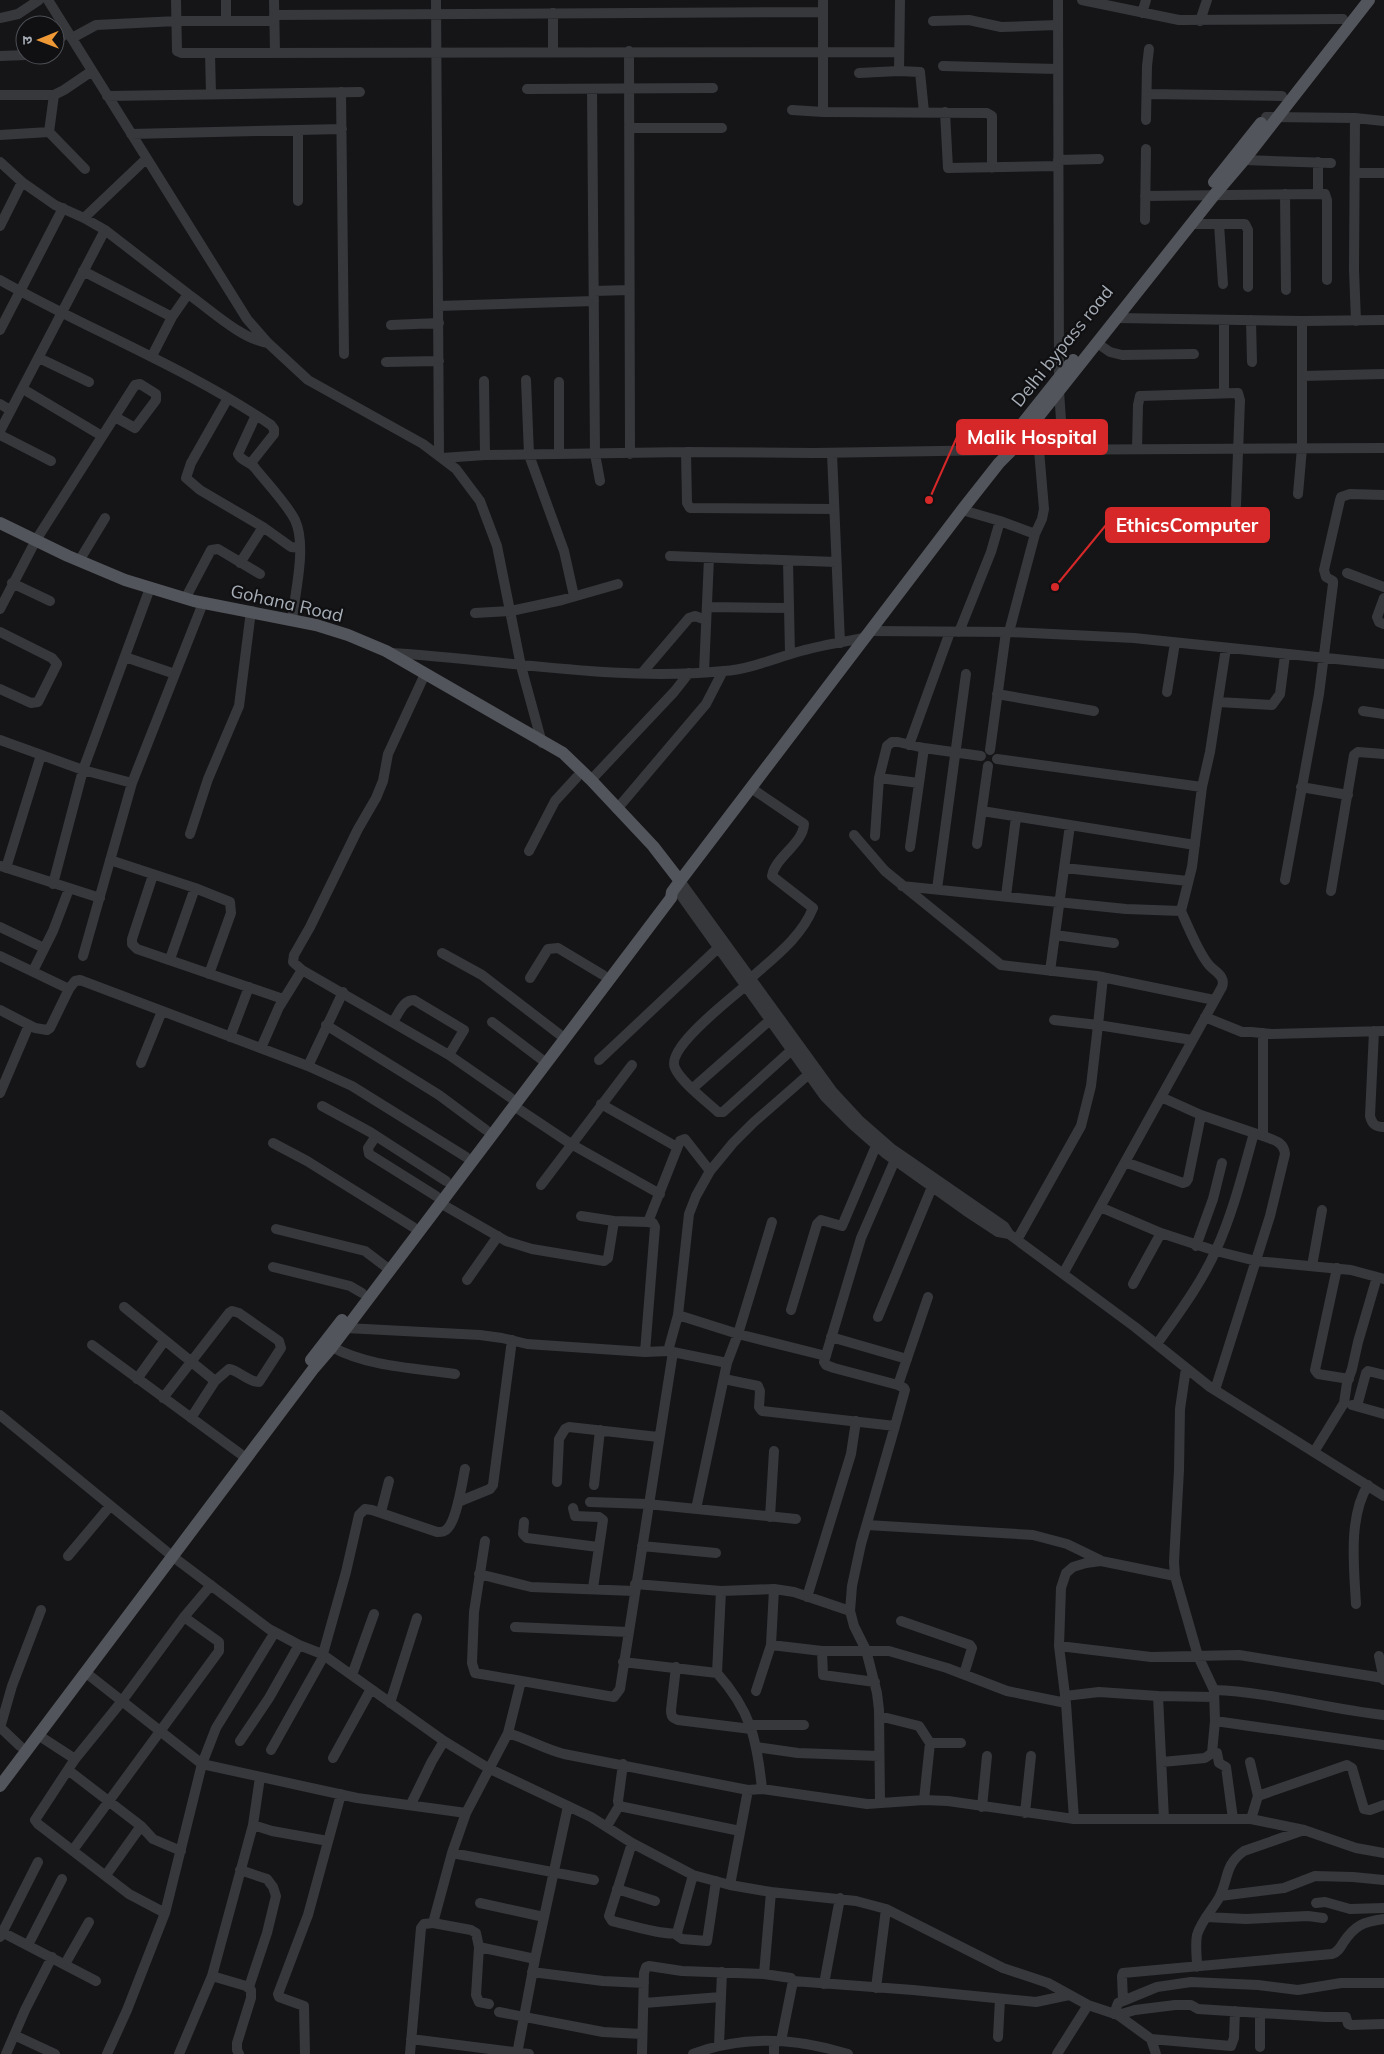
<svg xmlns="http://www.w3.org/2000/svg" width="1384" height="2054" viewBox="0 0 1384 2054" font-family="Mulish,'Noto Sans Devanagari',sans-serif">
<rect width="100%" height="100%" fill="#151517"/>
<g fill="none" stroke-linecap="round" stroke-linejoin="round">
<path stroke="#36383c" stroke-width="10" d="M48,0L247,319L268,343L308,380L423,444L456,469L480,501L497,546L521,666L542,743
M176,0L177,51L182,53L899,52
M226,0V21
M274,0L275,53
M436,0L439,456
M900,0L899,71L920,72L924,112
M1058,0L1059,377
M1082,0L1179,20L1343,19
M1142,13L1146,0
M274,15L823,12
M0,18L18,14L39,0
M933,21L969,20L1001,27L1058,25
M1200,21L1207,0
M72,38L96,25L177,21H274
M55,41L67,33
M553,51V13
M629,51L630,454
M210,53L211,94
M0,56L27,55
M943,66L1058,69
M859,73L899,71
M527,89L713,88
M592,89L595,454L600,481
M341,92L344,354
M1147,94L1282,96
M0,95H54L64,90L92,71
M107,96L360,92
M792,110L823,112L987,113L992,116V168
M823,112V0
M945,112L948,168L1058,166
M1266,117L1355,118L1384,121
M1355,118L1354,270L1356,321
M1146,120L1147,66L1149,49
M629,128H722
M298,130V201
M49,132L54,95
M131,134L342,129
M0,135L49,132L85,169
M1241,157L1244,160L1331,163
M1058,160L1099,159
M0,162L22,182L55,205L84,218L105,230L188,294L172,317L152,356
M1355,173H1384
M1285,194L1286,290
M1318,194V162
M1145,196L1325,194L1327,200V280
M84,218L146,159
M1145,220L1146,149
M1191,224H1245L1248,230V287
M1219,224L1223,284
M0,226L22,182
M83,271L172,317
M0,280C89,330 185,367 271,425L274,429V434L251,463
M594,291L629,290
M188,294C211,310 241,339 268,343
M438,306L594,301
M1117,318L1302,321L1384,320
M1224,320V392
M1251,320L1252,362
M391,325L439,323
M0,330L63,208
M1097,343L1110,352L1122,355L1194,354
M39,358L89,382
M386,362L439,361
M1302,376L1384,374
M526,380L529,455L564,551L574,596
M484,381L485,455
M559,382V454
M23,389L102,436
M1059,391L1063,449
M228,398L191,463L186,478L200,490L263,527L291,547L300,548
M0,404L10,410
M256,415L238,454C242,462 250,461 255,468C266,482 287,504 295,520C307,546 295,592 292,620
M0,431L105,230
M0,435L51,461
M1137,449L1138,405L1140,396L1238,393L1240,400L1236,505
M686,452L687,503L690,508L834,509
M832,453L840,643
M442,458L485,455L686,452L814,453L1003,450L1384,448
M1298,494L1302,448V321
M962,510L1000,521L1035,534
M670,556L836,562
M79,561L105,518
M788,561L790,654
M240,563L263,527
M1347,573L1384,587
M12,583L50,601
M1384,598L1377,617L1379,622L1384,624
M185,599L211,550L218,549L260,574
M707,607L789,608
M0,609L36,540L135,385L140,384L156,394V400L135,428L115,417
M475,613L511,611L562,600L618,584
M870,631L1009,632L1134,638L1384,664
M0,632L52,658L57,664L38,702L31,703L0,689
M959,632L991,552L1000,521
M1009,632L1035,534L1042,519L1044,509L1039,450
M390,653C501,659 613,682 724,671C751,669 775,658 801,651C822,645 843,642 864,638
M125,657L175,674
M704,672L709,558
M642,673L689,618L695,616L706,620
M425,674L388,754L383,781L376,798L358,829L310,927L294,955L293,962L302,970L449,1055L511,1098
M1167,692L1175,643
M997,694L1094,711
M1218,702L1272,705L1280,694L1285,655
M1363,711L1384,714
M0,740L83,770L132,783
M909,745L950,632
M990,750L1006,632
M997,759L1202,787
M879,778L919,783
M591,780L674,692L689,673
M1301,787L1348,795
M617,809L706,704L723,671
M982,811L1195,845
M190,834L208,779L239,706L251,611
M854,835L885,871L1001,965L1097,976L1214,1000
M875,836L879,778L887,746L892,742H898L924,748L981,756
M977,844L988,766
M910,847L924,748
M529,851L555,801L577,777
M110,860L195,888L230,902L231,913L209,974
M1,866L100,898
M6,868L41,755
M1064,868L1188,881
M153,875L132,939V944L137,949L283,999
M1285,880L1319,694L1333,584V581L1326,577L1324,570L1340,500L1341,497L1350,494L1384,495
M680,881L833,1092L859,1120L891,1148L1004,1226L1009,1234L1135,1327L1210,1387L1384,1496
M53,884L83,770L150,588
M902,886L1126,909L1181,911L1192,867L1202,787L1210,752L1226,648
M675,887L825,1097L853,1125L886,1154L966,1211L998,1232L1009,1234
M937,889L966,674
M1331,891L1354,755L1358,752L1384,754
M1006,896L1016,817
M0,927L44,948
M1055,935L1114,943
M442,953L482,975L559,1034
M0,956L69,989L75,981L80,980L308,1066L352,1086L466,1157
M83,956L132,783L203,603
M170,959L195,888
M33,971L53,931L69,889
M1050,971L1070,825
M530,978L548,949L558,948L603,975
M750,979C773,958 801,938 813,908L772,876C775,857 803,844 804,824L751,788
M745,986C731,999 665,1048 675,1068C681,1082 706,1101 718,1112H723L795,1047
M0,1010L35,1028L47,1030L50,1028L69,989
M1205,1017L1242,1032H1251L1272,1034L1384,1031
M1054,1020L1098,1025L1103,977
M393,1022C399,1013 403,1000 414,1000L464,1030L449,1055
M492,1022L541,1059
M326,1025L439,1095L486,1130
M1374,1031L1370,1116C1372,1124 1375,1127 1384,1127
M230,1037L249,987
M261,1048L279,1007L302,970
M599,1060L718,948
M141,1063L162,1011
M308,1066L343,992
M693,1088L770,1020
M0,1093L29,1025
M601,1104L677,1147
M322,1106L370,1132L446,1181
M514,1106L571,1144L660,1194
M1201,1115L1263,1136V1033
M376,1136L368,1148L369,1154L436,1196
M273,1143L307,1161L413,1227
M895,1160L861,1238L824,1362L826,1365L834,1368L898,1385
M1125,1162L1183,1183L1186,1182L1188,1179L1201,1115L1161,1097
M541,1185L632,1065
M440,1203L506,1241L532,1249L604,1261L608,1258L614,1221
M1100,1207L1161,1233L1216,1251L1256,1261L1351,1270L1384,1279
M581,1216L614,1221L648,1222
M276,1229L365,1251L390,1270
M1017,1240L1081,1126L1091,1086L1098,1025L1192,1040
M1196,1246L1213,1199L1222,1163
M1312,1266L1322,1210
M273,1267L350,1286L362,1293
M1337,1268L1315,1370L1318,1374L1349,1379
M1063,1274L1222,987C1226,976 1215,972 1209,965C1198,952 1188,926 1181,911
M467,1280L498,1236
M1133,1284L1161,1233
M124,1307L215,1381
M791,1310L817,1224L821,1220L842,1226L876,1146
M678,1315L738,1334L826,1356
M878,1317L932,1187
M346,1328L480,1335L502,1338L527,1344L645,1352L668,1351
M831,1337L907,1359
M1157,1344C1178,1314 1201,1284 1216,1250C1233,1213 1243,1172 1254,1133
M92,1345L246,1458
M332,1347C369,1367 415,1368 455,1374
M645,1352L655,1227L653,1223L648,1222L680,1141L685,1139L710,1171
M727,1363L668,1351L678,1315L689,1214L696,1196L710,1171L733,1143L754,1122L809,1074
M1186,1368L1180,1409L1179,1470L1174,1562L1175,1576L1198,1656L1214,1690L1215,1721L1212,1753H1217L1219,1763L1226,1767L1233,1819
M137,1379L165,1340
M724,1379L758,1386L760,1391L759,1407L762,1411L895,1426L905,1390L904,1388L898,1385L928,1297
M1215,1390L1270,1216L1285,1154C1284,1142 1274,1140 1263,1136
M163,1398L229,1313L232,1311L239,1313L279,1341L281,1348L259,1382C248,1382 240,1371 229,1369L215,1381L191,1418
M1352,1405L1384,1414
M1357,1406L1366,1373L1368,1371L1384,1375
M0,1415L172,1556L269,1629L299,1645L322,1654L444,1741L488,1768L591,1817L632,1843L693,1875L730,1885L771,1892L856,1901L886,1909L1003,1968L1048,1983L1088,2005L1118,2015L1151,2039L1156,2054
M1314,1452L1344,1403L1347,1383L1352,1369L1358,1342L1377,1277
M557,1482L559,1439L565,1429L569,1427L658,1437
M594,1485L600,1430
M458,1502L490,1489L493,1485L512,1340
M590,1502L647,1504L796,1519
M573,1508L575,1516L599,1517L603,1520L593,1588
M696,1509L727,1363L738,1334L772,1222
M381,1512L389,1481
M770,1517L774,1451
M524,1522L523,1534L527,1538L598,1547
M867,1525L1033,1535L1067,1544L1100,1560
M485,1541L474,1612L472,1663L475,1673L614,1697L620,1689L673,1352
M642,1546L716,1553
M68,1556L110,1506
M479,1574L531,1587L634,1591
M635,1584L721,1591L774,1589L794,1592L850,1611
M721,1591L717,1673C751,1711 757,1740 762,1789
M807,1597L851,1454L856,1421
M1356,1604C1354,1567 1348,1517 1368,1485
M901,1621L970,1645L972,1648L964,1674
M515,1627L628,1632
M771,1645L822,1651H889L947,1668L1007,1691L1066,1703
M1059,1646L1151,1657L1239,1655L1383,1678
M822,1651L823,1675L875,1682
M1379,1656L1384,1680
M623,1662L717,1673
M676,1667L671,1710C671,1716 672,1718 678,1720L751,1729
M85,1672L202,1764L357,1798L466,1813
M352,1675L374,1614
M1214,1690C1271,1692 1327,1709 1384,1715
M756,1691L771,1645L774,1589
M1065,1696L1099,1692L1158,1696
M390,1703L417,1618
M879,1716L919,1726L930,1743H961
M1215,1721L1384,1745
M750,1725H804
M0,1727L20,1746
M0,1728L12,1686L41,1610
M508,1733C528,1739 544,1749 564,1754L748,1790L762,1789L867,1804L924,1800L948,1801L1074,1819H1251L1304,1830L1356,1848L1384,1853
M38,1735L75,1759
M240,1741L269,1698L299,1645
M756,1747L798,1753L879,1756
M271,1750L321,1661L346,1572L359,1515L365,1509L372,1510L437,1532C442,1532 445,1532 448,1528C457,1518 462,1483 465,1469
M333,1758L371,1689
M1162,1762L1205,1758L1212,1753
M1250,1762L1258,1796L1251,1819
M68,1770L141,1826L153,1839L181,1851
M1258,1796L1347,1765L1352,1768L1364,1809L1370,1810L1384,1805
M924,1800L930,1743
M880,1803L879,1710L877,1693L866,1650L854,1626L850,1611L852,1586L861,1544L895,1426
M411,1804L432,1761L444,1741
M619,1806L740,1831
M982,1807L987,1756
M1025,1813L1031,1756
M1074,1819L1066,1703L1059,1646L1061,1588L1066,1573L1073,1567L1086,1563L1101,1561L1175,1576
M1164,1819L1158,1696L1214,1697
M253,1825L272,1831L328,1841
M607,1826L619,1806L618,1801L623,1764
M632,1843L609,1916L612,1921C626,1924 665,1936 677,1933L693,1875
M73,1850L219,1651V1642L184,1617L211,1585
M452,1853L594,1880
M240,1870L267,1879L273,1887L276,1896L267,1933L249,1987
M106,1875L141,1826
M730,1885L748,1790
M617,1889L655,1901
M1220,1896L1284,1888L1315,1876L1353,1877L1384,1880
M480,1903L544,1917
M1316,1903L1325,1902L1350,1909L1384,1908
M165,1913L129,1894L38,1824L35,1820L75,1759L122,1701L184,1617
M1206,1917L1246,1919L1308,1916L1323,1918
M433,1923L452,1853L466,1813L508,1733L521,1681
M0,1931L96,1981
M675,1934L682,1939L707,1941L716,1881
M0,1937L38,1862
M28,1945L62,1879
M479,1947L535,1959
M65,1964L89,1922
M1197,1967C1197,1956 1195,1945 1197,1935C1201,1921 1212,1910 1219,1898C1229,1879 1224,1865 1244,1851L1304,1830
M532,1972L603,1981L644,1983
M764,1974L771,1892
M212,1976L246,1986L251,1990V1998L237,2043V2050L239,2054
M824,1984L840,1898
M876,1988L886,1909
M1123,2001L1122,1976L1123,1973L1332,1954C1338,1952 1340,1948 1343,1943C1355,1925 1363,1922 1384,1919
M644,2003L721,1997
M499,2012L603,2032L642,2034
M1114,2014L1118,2003L1157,1987L1191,1982L1258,1985L1298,1990L1341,1983H1384
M1118,2015L1135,2010L1175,2005H1191L1198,2009L1325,2017H1346L1348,2024L1351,2025L1384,2024
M14,2035L55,2054
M998,2037L1000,1999
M411,2039L529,2054
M1151,2039L1231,2046L1234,2038L1235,2011
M781,2041L793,1981
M719,2045L722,1972
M1260,2047V2013
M6,2054L25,2010L52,1957
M107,2054L127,2010L165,1913L202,1764L216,1728L275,1632
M179,2054L212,1976L253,1825L260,1777
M305,2054L304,2006L279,1997L278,1994L308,1915L341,1794
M410,2054L421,1928L424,1924L433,1923L471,1930L476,1933L479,1947L476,1995L479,2002L489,2004
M517,2054L535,1959L568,1806
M642,2054L644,1973L646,1967L649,1966L682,1971L764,1974L791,1978L793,1981L913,1990L1036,2002L1069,1995
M693,2054C743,2035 797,2038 848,2054
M774,2054V2041
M1057,2054L1088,2005"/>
<path stroke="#52555b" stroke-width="12" d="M1214,182L1261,123
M1015,433L1073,360
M0,523L68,556L125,580L194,601L316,625L348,635L386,651L563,753L591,780L653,846L680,881
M311,1360L342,1320
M0,1786L314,1368L332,1347L671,898L672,892L680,881L962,510L999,463L1012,450L1215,194L1244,160L1369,0"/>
</g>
<g text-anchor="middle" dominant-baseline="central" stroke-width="4.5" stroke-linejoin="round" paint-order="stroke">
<g font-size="18" fill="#a7aeb7" stroke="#101012">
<text transform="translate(1062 346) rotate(-51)">Delhi bypass road</text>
<text transform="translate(287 603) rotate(13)">Gohana Road</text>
</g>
</g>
<path fill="none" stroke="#d62828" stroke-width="2" d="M929 500L957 437M1055 587L1106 525"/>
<g fill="#d62828" stroke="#101012" stroke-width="2">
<circle cx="929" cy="500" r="5"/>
<circle cx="1055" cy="587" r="5"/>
</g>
<g fill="#d62828" stroke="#d62828" stroke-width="2">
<rect x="957" y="420" width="150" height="34" rx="5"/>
<rect x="1106" y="508" width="163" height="34" rx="5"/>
</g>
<g font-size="19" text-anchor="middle" font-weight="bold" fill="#fff">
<text x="1032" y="444">Malik Hospital</text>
<text x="1187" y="532">EthicsComputer</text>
</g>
<g transform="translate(40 40) rotate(269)"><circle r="24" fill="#101012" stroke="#4c4f54"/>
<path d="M0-4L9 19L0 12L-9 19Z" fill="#ef9836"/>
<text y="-8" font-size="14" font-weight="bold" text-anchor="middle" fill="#a7aeb7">उ</text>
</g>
</svg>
